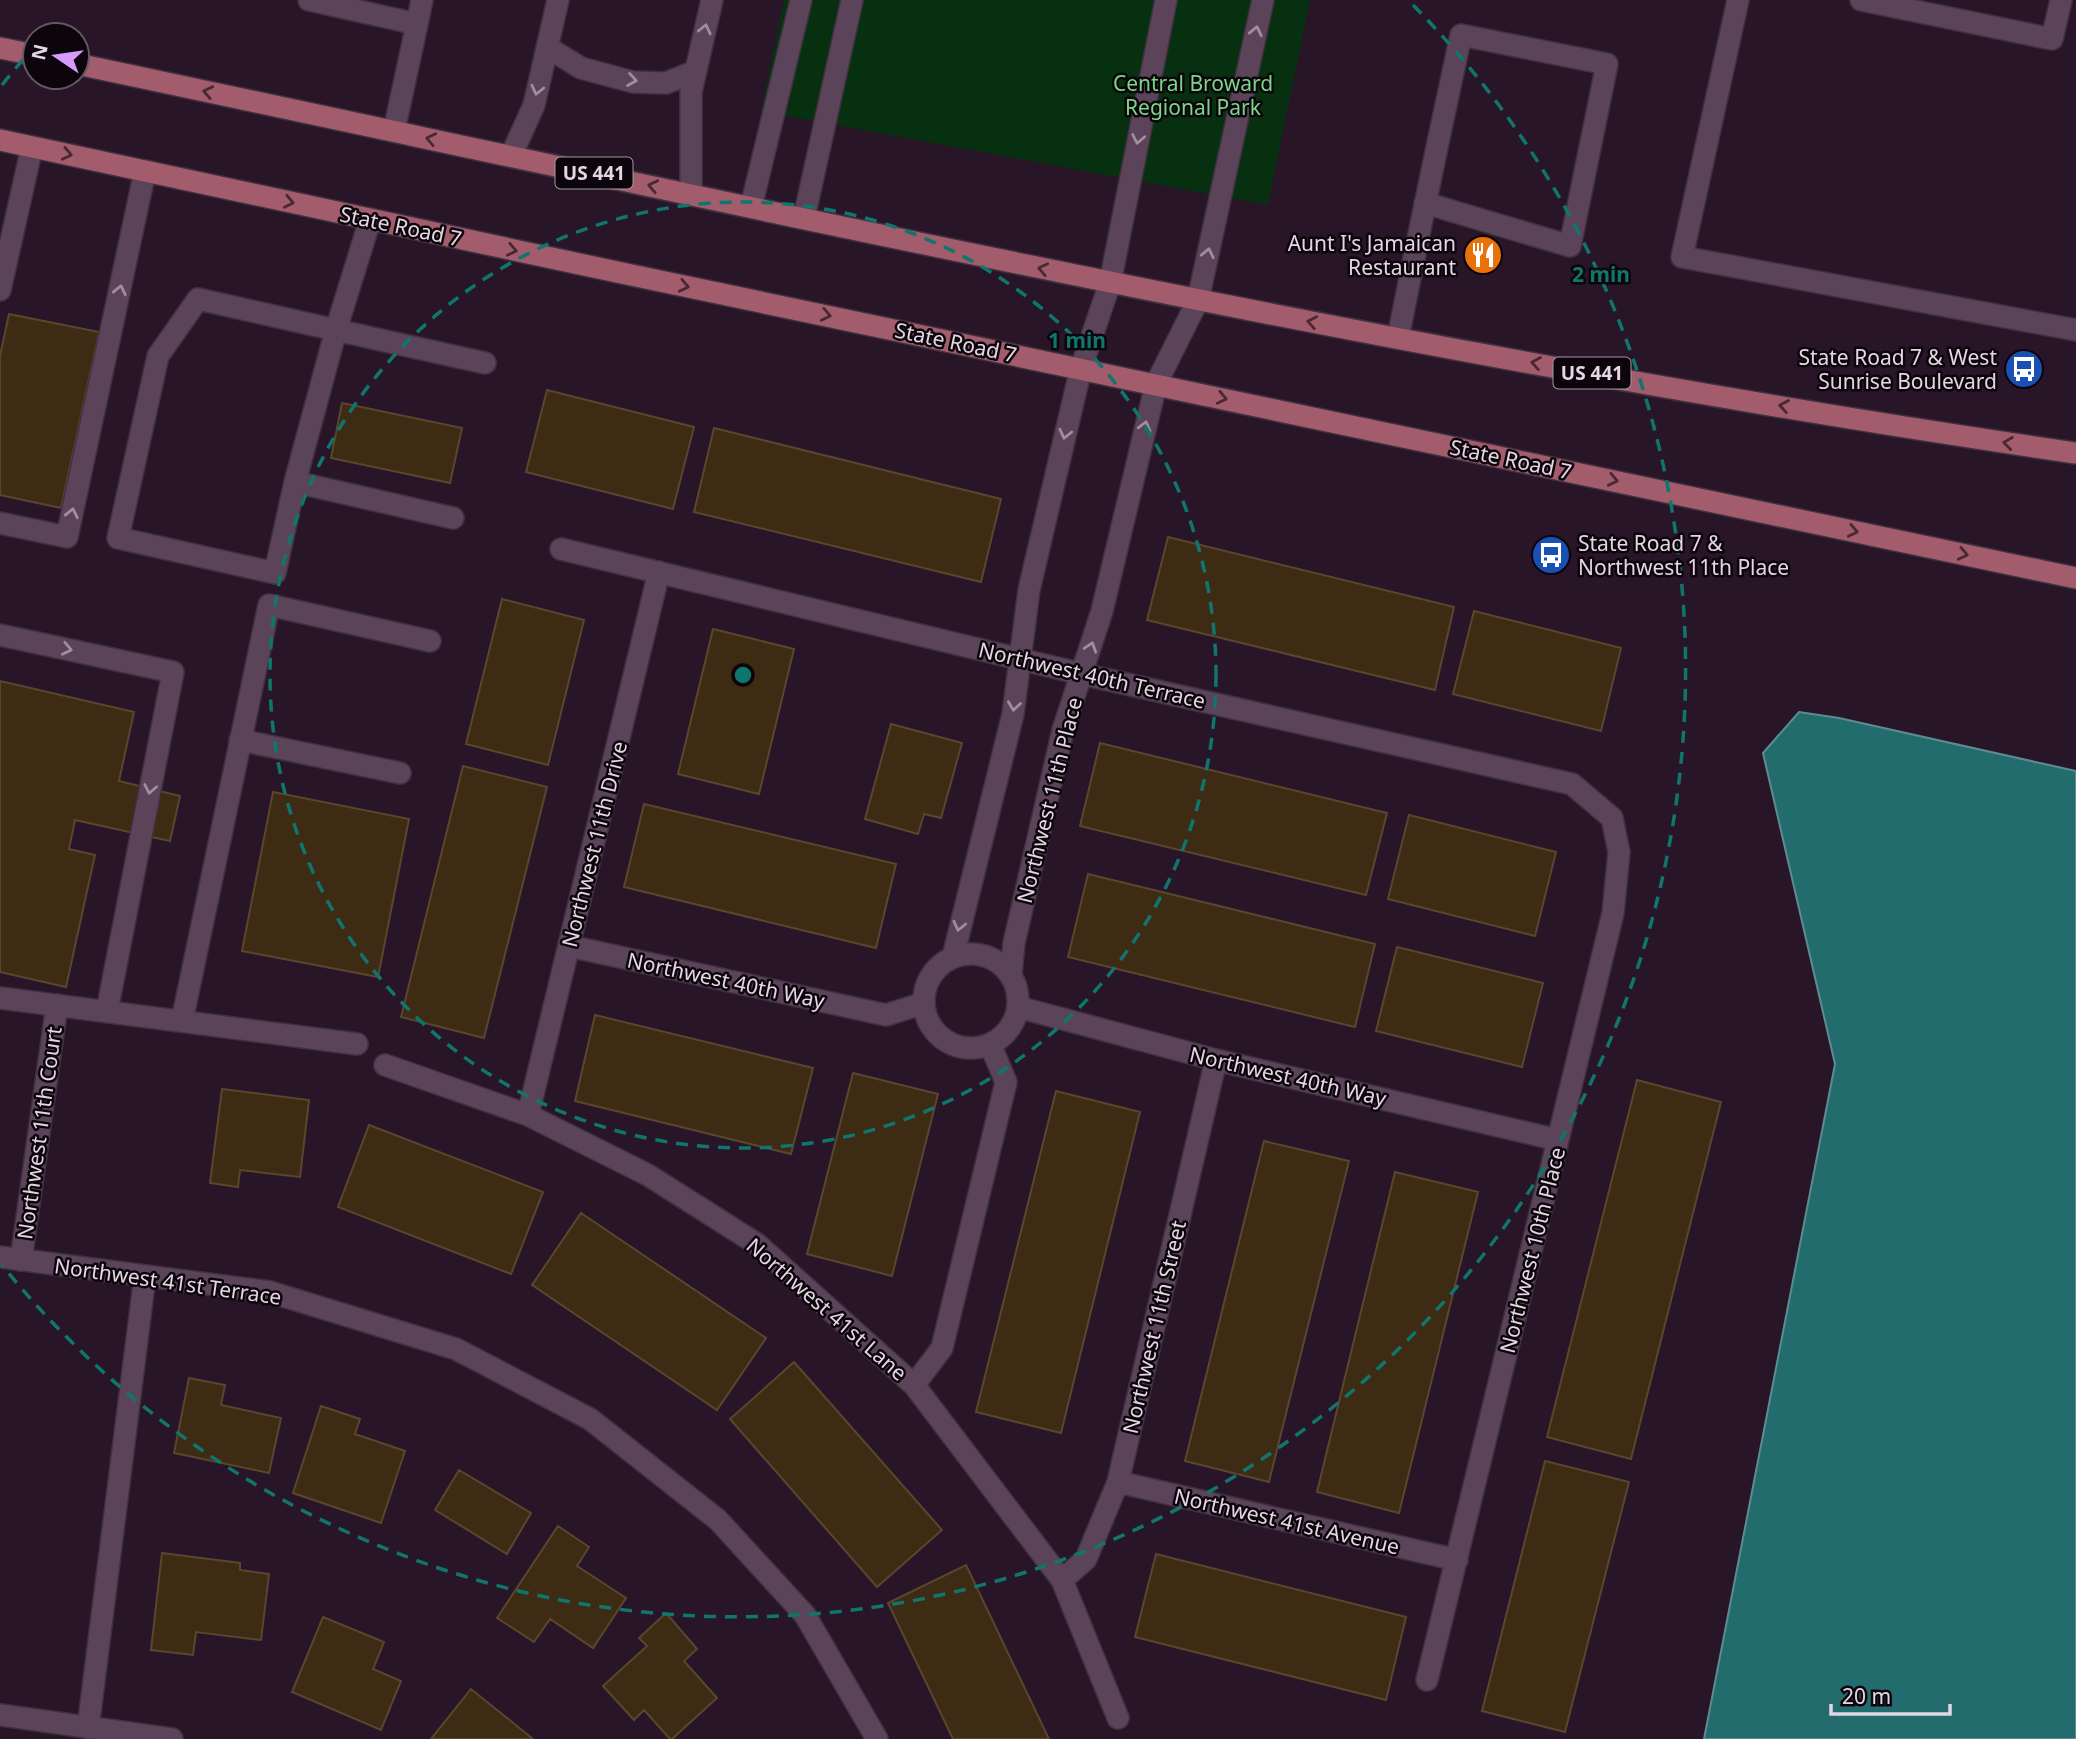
<svg xmlns="http://www.w3.org/2000/svg" width="2076" height="1739" viewBox="0 0 2076 1739" font-family="'Noto Sans',sans-serif">
<rect width="100%" height="100%" fill="#291528"/>
<path fill="#073010" d="M784,0H1310L1268,205L761,111Z"/>
<path fill="#236c6d" stroke="#5d8c90" stroke-width="2" d="M1799,712L1839,718L2076,771V1739H1704L1835,1064L1763,753Z"/>
<path fill="#3e2b13" stroke="#5a462e" stroke-width="2" d="M9,314L99,332L61,508L0,495V356Z
M547,390L694,427L673,509L526,472Z
M342,403L462,428L450,483L331,458Z
M714,428L1001,499L981,582L694,512Z
M1168,537L1454,607L1435,690L1147,620Z
M502,599L584,620L548,765L466,744Z
M1474,611L1621,648L1601,731L1453,694Z
M713,629L794,649L759,794L678,774Z
M0,681L134,712L119,781L180,796L170,841L75,820L69,849L95,855L66,987L0,972Z
M891,724L962,743L941,818L924,814L918,834L865,819Z
M1100,743L1387,813L1366,895L1080,826Z
M463,766L547,787L484,1038L401,1017Z
M273,792L409,819L378,977L242,951Z
M644,804L896,864L876,948L624,887Z
M1409,815L1556,852L1535,936L1388,899Z
M1088,874L1375,944L1355,1027L1068,957Z
M1397,947L1543,983L1522,1067L1376,1031Z
M595,1015L813,1068L791,1154L575,1101Z
M853,1073L938,1094L892,1276L807,1254Z
M1637,1080L1721,1102L1631,1459L1547,1437Z
M222,1089L309,1100L300,1177L240,1170L238,1187L210,1183Z
M1056,1091L1140,1112L1061,1433L976,1412Z
M369,1125L543,1192L511,1274L338,1207Z
M1264,1141L1349,1161L1269,1482L1185,1461Z
M1395,1172L1478,1192L1399,1513L1317,1492Z
M581,1213L766,1338L717,1410L532,1285Z
M794,1362L942,1530L877,1587L730,1419Z
M189,1378L225,1385L221,1405L281,1418L269,1473L174,1453Z
M321,1406L360,1419L355,1434L405,1451L381,1523L293,1493Z
M1545,1461L1629,1482L1565,1732L1482,1711Z
M459,1470L531,1513L507,1554L435,1510Z
M558,1526L589,1547L577,1566L626,1598L593,1648L550,1619L534,1642L497,1618Z
M162,1553L240,1563V1570L269,1574L261,1640L196,1632L193,1655L151,1650Z
M1156,1554L1406,1617L1386,1700L1135,1637Z
M966,1565L1049,1739H953L888,1603Z
M666,1613L697,1649L684,1661L717,1698L672,1739H670L644,1710L634,1720L603,1686L647,1646L639,1638Z
M323,1617L384,1642L373,1669L401,1681L381,1730L292,1692Z
M471,1689L533,1739H431Z"/>
<g fill="none" stroke-linecap="round" stroke-linejoin="round">
<defs>
<path id="lane" d="M309,0L417,24L394,131
M1738,0L1682,257L2076,330
M1861,0L2052,39L2061,0
M417,24L422,0
M547,47L581,68L633,82L666,83L696,71
M511,156L534,105L558,0
M691,194V92L712,0
M751,207L801,0
M804,218L852,0
M370,220L336,330L198,299L158,356L118,538L275,573L295,482L336,330L485,363
M0,290L32,147
M1398,338C1418,237 1439,136 1461,35L1607,64L1570,246L1425,203
M1081,368L1110,283L1166,0
M1156,384L1198,300L1263,0
M295,482L453,518
M0,523L67,537L145,171
M0,635L173,672L107,1011
M240,740L400,773
M0,998L357,1044
M182,1021L269,605L430,641
M21,1260L57,1005
M88,1728L145,1276"/>
<path id="street" d="M561,549L1082,674L1572,784L1612,818L1619,852L1613,913L1427,1680
M569,946L886,1015L924,1003
M924 1001a47 47 0 1 1 94 0a47 47 0 1 1-94 0Z
M953,957L1013,714L1029,590L1081,368
M1011,974L1014,943L1063,730L1102,611L1156,384
M1018,1007L1216,1060L1558,1140
M385,1065L528,1115L648,1175L757,1244L914,1385L1062,1580L1118,1718
M528,1115L659,572
M0,1257L270,1292L456,1349L590,1419L718,1520L805,1615L877,1739
M914,1385L942,1348L1006,1082L990,1044
M1118,1482L1457,1560
M1062,1580L1086,1559L1118,1482L1216,1060
M0,1715L172,1739"/>
<path id="primary" d="M0,48L35,55
M77,64C741,204 1404,356 2076,453
M0,140L617,272L2076,578"/>
</defs>
<use href="#lane" stroke="#3f313f" stroke-width="24"/>
<use href="#street" stroke="#3f313f" stroke-width="24"/>
<use href="#primary" stroke="#3f313f" stroke-width="24"/>
<use href="#lane" stroke="#5b445a" stroke-width="21"/>
<use href="#street" stroke="#5b445a" stroke-width="21"/>
<use href="#primary" stroke="#a35c6b" stroke-width="21"/>
</g>
<defs><path id="oneway-chevron" d="M-2-3.5L2.5 0L-2 3.5" fill="none" stroke-width="1.6" stroke-linecap="round" stroke-linejoin="round" transform="scale(1.75)"/></defs>
<g stroke="#a08d9e">
<use href="#oneway-chevron" transform="translate(705 29) rotate(-77)"/>
<use href="#oneway-chevron" transform="translate(1256 31) rotate(-78)"/>
<use href="#oneway-chevron" transform="translate(632 80) rotate(9)"/>
<use href="#oneway-chevron" transform="translate(537 90) rotate(103)"/>
<use href="#oneway-chevron" transform="translate(1138 139) rotate(101)"/>
<use href="#oneway-chevron" transform="translate(1208 253) rotate(-78)"/>
<use href="#oneway-chevron" transform="translate(120 290) rotate(-78)"/>
<use href="#oneway-chevron" transform="translate(1145 426) rotate(-76)"/>
<use href="#oneway-chevron" transform="translate(1065 434) rotate(103)"/>
<use href="#oneway-chevron" transform="translate(72 513) rotate(-78)"/>
<use href="#oneway-chevron" transform="translate(1091 647) rotate(-72)"/>
<use href="#oneway-chevron" transform="translate(67 649) rotate(12)"/>
<use href="#oneway-chevron" transform="translate(1014 706) rotate(98)"/>
<use href="#oneway-chevron" transform="translate(150 789) rotate(101)"/>
<use href="#oneway-chevron" transform="translate(959 926) rotate(103)"/>
</g>
<g stroke="#482832">
<use href="#oneway-chevron" transform="translate(208 92) rotate(-168)"/>
<use href="#oneway-chevron" transform="translate(431 139) rotate(-168)"/>
<use href="#oneway-chevron" transform="translate(67 154) rotate(12)"/>
<use href="#oneway-chevron" transform="translate(653 186) rotate(-168)"/>
<use href="#oneway-chevron" transform="translate(289 202) rotate(12)"/>
<use href="#oneway-chevron" transform="translate(512 250) rotate(12)"/>
<use href="#oneway-chevron" transform="translate(1043 269) rotate(-168)"/>
<use href="#oneway-chevron" transform="translate(684 286) rotate(12)"/>
<use href="#oneway-chevron" transform="translate(826 315) rotate(12)"/>
<use href="#oneway-chevron" transform="translate(1312 322) rotate(-169)"/>
<use href="#oneway-chevron" transform="translate(1536 363) rotate(-170)"/>
<use href="#oneway-chevron" transform="translate(1222 398) rotate(12)"/>
<use href="#oneway-chevron" transform="translate(1784 406) rotate(-170)"/>
<use href="#oneway-chevron" transform="translate(2008 443) rotate(-172)"/>
<use href="#oneway-chevron" transform="translate(1613 480) rotate(12)"/>
<use href="#oneway-chevron" transform="translate(1853 531) rotate(12)"/>
<use href="#oneway-chevron" transform="translate(1963 554) rotate(12)"/>
</g>
<g fill="none" stroke="#0f766e" stroke-width="3.5" stroke-dasharray="12 9">
<circle cx="743" cy="675" r="473"/>
<path d="M2 85A947 947 0 0 1 34 47M1413 5A947 947 0 1 1 2 1265"/>
</g>
<defs>
<symbol id="restaurant-disc" viewBox="-11 -11 22 22"><circle r="9.5" fill="#e8710a" stroke="#0c050c"/><path d="M-5-6h1v4h1v-4h1v4h1v-4h1v5L-1.5 .5V6h-2V.5L-5-1ZM5-6V6H3V1.5H1.5Q1.5-4 5-6Z" fill="#fff"/></symbol>
<symbol id="bus-disc" viewBox="-11 -11 22 22"><circle r="9.5" fill="#1a4fb4" stroke="#0c050c"/><path d="M-5-6H5V4H4V6H2V4H-2V6H-4V4H-5ZM-3.5-4V0h7V-4ZM-3.5 1.2v1.5H-2V1.2ZM2 1.2v1.5H3.5V1.2Z" fill="#fff"/></symbol>
</defs>
<g fill-rule="evenodd">
<use href="#restaurant-disc" x="1461" y="233" width="44" height="44"/>
<use href="#bus-disc" x="2002" y="347" width="44" height="44"/>
<use href="#bus-disc" x="1529" y="533" width="44" height="44"/>
</g>
<g text-anchor="middle" dominant-baseline="central" stroke-width="5" stroke-linejoin="round" paint-order="stroke">
<g fill="#0c050c" stroke="#a397a2" stroke-width="2">
<rect x="555.5" y="157.5" width="77" height="31" rx="5"/>
<rect x="1553.5" y="357.5" width="77" height="31" rx="5"/>
</g>
<g font-size="19" font-weight="bold" fill="#e4d6e3">
<text x="594" y="173">US 441</text>
<text x="1592" y="373">US 441</text>
</g>
<g font-size="21" fill="#79d886" stroke="#0c050c">
<text x="1193" y="83">Central Broward<tspan x="1193" dy="24">Regional Park</tspan></text>
</g>
<g font-size="21" fill="#e4d6e3" stroke="#0c050c">
<text transform="translate(401 226) rotate(12)">State Road 7</text>
<text transform="translate(956 342) rotate(12)">State Road 7</text>
<text transform="translate(1511 459) rotate(12)">State Road 7</text>
<text transform="translate(1092 675) rotate(13)">Northwest 40th Terrace</text>
<text transform="translate(1049 800) rotate(-76)">Northwest 11th Place</text>
<text transform="translate(594 844) rotate(-76)">Northwest 11th Drive</text>
<text transform="translate(726 980) rotate(12)">Northwest 40th Way</text>
<text transform="translate(1288 1076) rotate(13)">Northwest 40th Way</text>
<text transform="translate(39 1133) rotate(-82)">Northwest 11th Court</text>
<text transform="translate(1532 1250) rotate(-76)">Northwest 10th Place</text>
<text transform="translate(168 1281) rotate(8)">Northwest 41st Terrace</text>
<text transform="translate(827 1309) rotate(41)">Northwest 41st Lane</text>
<text transform="translate(1154 1327) rotate(-77)">Northwest 11th Street</text>
<text transform="translate(1287 1521) rotate(13)">Northwest 41st Avenue</text>
</g>
<g font-size="21" fill="#e4d6e3" stroke="#0c050c" text-anchor="end">
<text x="1456" y="243">Aunt I's Jamaican<tspan x="1456" dy="24">Restaurant</tspan></text>
<text x="1997" y="357">State Road 7 &amp; West<tspan x="1997" dy="24">Sunrise Boulevard</tspan></text>
<text x="1578" y="543" text-anchor="start">State Road 7 &amp;<tspan x="1578" dy="24">Northwest 11th Place</tspan></text>
</g>
</g>
<circle cx="743" cy="675" r="10" fill="#0f766e" stroke="#0c050c" stroke-width="3.5"/>
<g font-size="21" text-anchor="middle" font-weight="bold" fill="#0f766e" stroke="#0c050c" stroke-width="5" stroke-linejoin="round" paint-order="stroke">
<text x="1601" y="282">2 min</text>
<text x="1077" y="348">1 min</text>
</g>
<g transform="translate(56 56) rotate(283)"><circle r="33" fill="#0c050c" stroke="#625962" stroke-width="2"/>
<path d="M0-5L12 26L0 18L-12 26Z" fill="#d59cfb"/>
<text y="-10" font-size="19" font-weight="bold" text-anchor="middle" fill="#e4d6e3">N</text>
</g>
<path d="M1831 1704v10h119v-10" fill="none" stroke="#e4d6e3" stroke-width="3.5"/>
<text x="1842" y="1704" font-size="21" fill="#e4d6e3" stroke="#0c050c" stroke-width="5" paint-order="stroke">20 m</text>
</svg>
